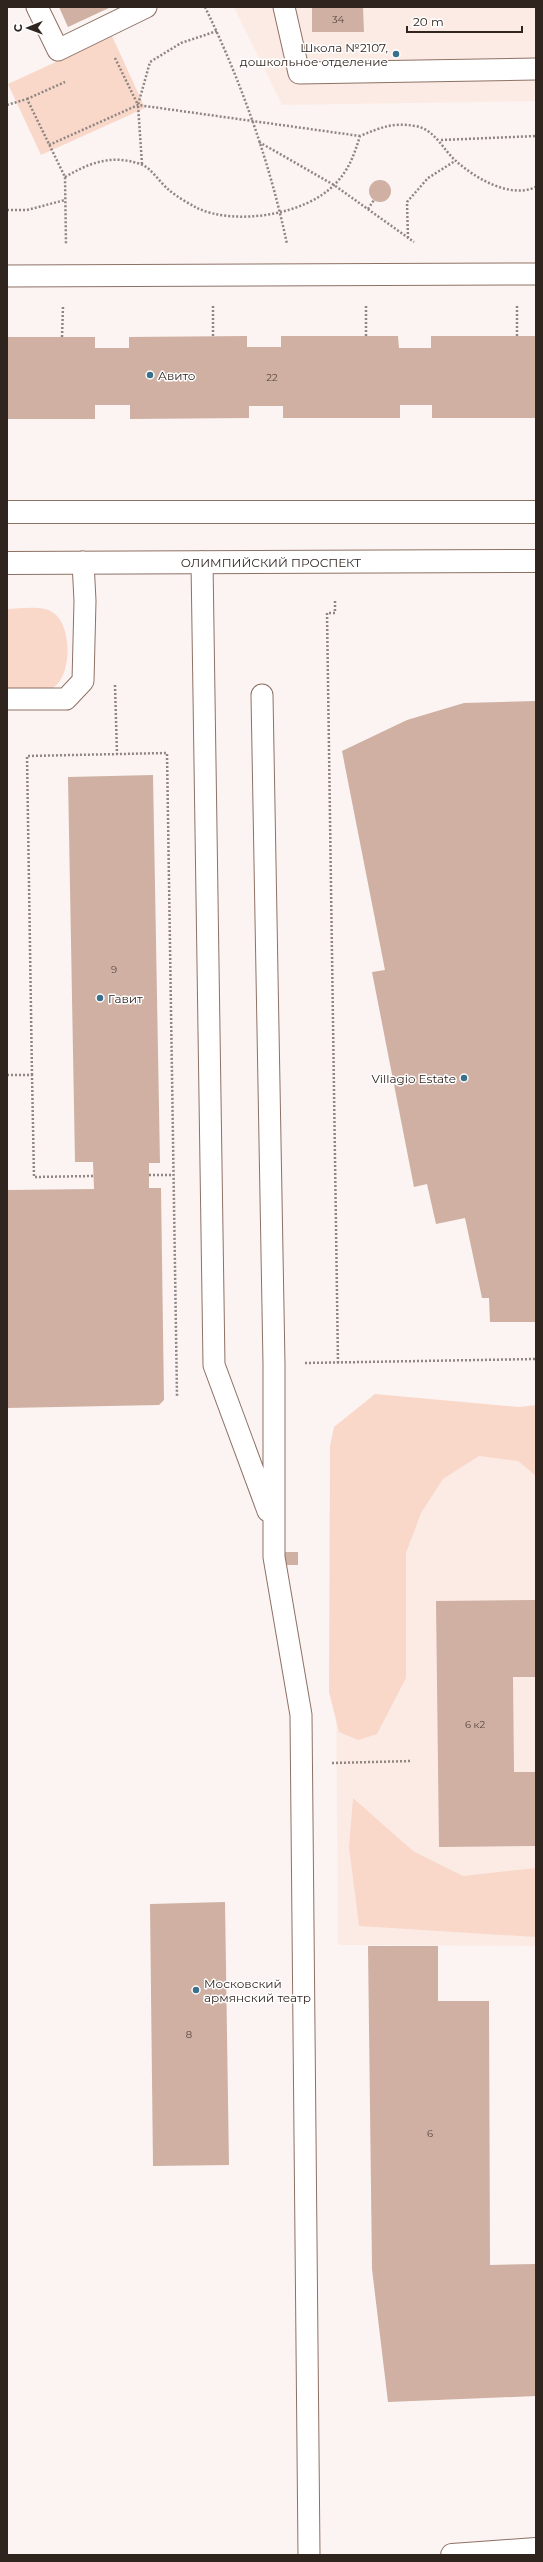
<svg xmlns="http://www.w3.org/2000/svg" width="543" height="2562" viewBox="0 0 543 2562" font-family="Montserrat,sans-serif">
<rect width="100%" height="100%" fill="#fbf4f2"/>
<path fill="#fcebe4" d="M234,7H536V101L282,105Z
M536,1420V1946L338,1945L335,1546Z"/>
<path fill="#f9d8ca" d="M112,36L145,108L41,155L8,84Z
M7,609C20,609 41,605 52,612C73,623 73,681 50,689C38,693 20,691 7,692Z
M375,1394L519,1407L536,1405V1476L518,1461L479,1456L443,1479L421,1513L406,1553V1678L377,1734L358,1740L339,1732L329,1692L330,1446L334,1427Z
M353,1798L413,1851L463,1876L536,1868V1937L359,1926L349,1847Z"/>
<path fill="#cfb0a3" d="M59,7H111L68,27Z
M312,7H363L364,32H312Z
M369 191a11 11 0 1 1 22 0a11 11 0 1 1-22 0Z
M247,336V347H281V336H398L399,348H431V336H536V418H432V405H400V418H283V406H249V418L130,419V405H95V419H7V337H95V348H129V337Z
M536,701V1322H490L489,1298H482L465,1218L436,1224L427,1184L414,1187L372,972L385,970L342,751L407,720L464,703Z
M153,775L160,1163H149V1188H161L164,1400L159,1405L7,1408V1190L94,1189L93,1162H75L68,777Z
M284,1552H298V1565H284Z
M536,1600V1677H513L514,1772H536V1846L439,1847L436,1601Z
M225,1902L229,2165L153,2166L150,1904Z
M368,1946H438V2001H489L490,2265L536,2264V2396L388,2402L372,2269Z"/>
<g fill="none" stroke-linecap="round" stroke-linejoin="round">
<defs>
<path id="lane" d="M37,7L58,50L146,7
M284,7L299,73L536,69
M7,276L536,274
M202,562L214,1365L268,1511
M262,695L274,1364V1557L301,1715L309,2555
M7,699H66L83,681L85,601L83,562"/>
<path id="secondary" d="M7,512H536
M7,563L536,561
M452,2555L536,2549"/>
</defs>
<use href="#lane" stroke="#8e7165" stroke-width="23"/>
<use href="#secondary" stroke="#8e7165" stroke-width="24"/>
<path stroke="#8f8581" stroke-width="2.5" stroke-dasharray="2 2" stroke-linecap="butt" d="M205,7C241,81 270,163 287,244
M115,58L138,105
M27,99L65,82
M7,105L27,99L65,177L66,245
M441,140L536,136
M259,142L334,185L414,242
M49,145L138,105L360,136
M142,164L138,105L150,62L181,43L217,31
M65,177C89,163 112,154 140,164C151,167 160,183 169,190C177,197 188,203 197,208C235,226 306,215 335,184C349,170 354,155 360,136C380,128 392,122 415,126C435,129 443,150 456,161C475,178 510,199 536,187
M368,209L374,200
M7,210H27L65,200
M408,238L407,202L428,178L455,161
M213,336V306
M366,336V305
M517,336V306
M62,337L63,307
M335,601V613H327L338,1363
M115,685L117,754
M7,1075H32L34,1177L93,1176
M32,1075L27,756L167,753L177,1396
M149,1175H173
M305,1363L536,1359
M332,1763L412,1761"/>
<use href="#lane" stroke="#fff" stroke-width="21"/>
<use href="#secondary" stroke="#fff" stroke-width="22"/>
</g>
<g fill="#3a708c" stroke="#fff" stroke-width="1.5">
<circle cx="396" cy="54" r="4"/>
<circle cx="150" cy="375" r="4"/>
<circle cx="100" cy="998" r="4"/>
<circle cx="464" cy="1078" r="4"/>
<circle cx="196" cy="1990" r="4"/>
</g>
<g text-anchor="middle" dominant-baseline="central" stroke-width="3" stroke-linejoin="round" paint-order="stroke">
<g font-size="10" fill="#584740">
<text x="338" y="19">34</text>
<text x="272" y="377">22</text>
<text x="114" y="969">9</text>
<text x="475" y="1724">6 к2</text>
<text x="189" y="2034">8</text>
<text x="430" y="2133">6</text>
</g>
<g font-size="12" fill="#30241f" stroke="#fff" text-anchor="start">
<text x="388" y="47" text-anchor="end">Школа №2107,<tspan x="388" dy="14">дошкольное отделение</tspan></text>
<text x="158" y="375">Авито</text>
<text x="108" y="998">Гавит</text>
<text x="456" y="1078" text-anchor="end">Villagio Estate</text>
<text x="204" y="1983">Московский<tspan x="204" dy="14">армянский театр</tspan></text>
</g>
<g font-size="12" fill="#30241f" stroke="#fff">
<text x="271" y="562">ОЛИМПИЙСКИЙ ПРОСПЕКТ</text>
</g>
</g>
<rect width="543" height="2562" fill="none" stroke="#30241f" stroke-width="16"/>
<g transform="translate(28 28) rotate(269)" stroke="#ffffff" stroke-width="3" paint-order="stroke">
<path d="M0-3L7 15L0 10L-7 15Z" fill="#30241f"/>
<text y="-6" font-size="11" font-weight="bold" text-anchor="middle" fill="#30241f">С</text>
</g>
<path d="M407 26v6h115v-6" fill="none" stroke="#30241f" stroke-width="2"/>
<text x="413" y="26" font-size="12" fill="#30241f" stroke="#ffffff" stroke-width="3" paint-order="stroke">20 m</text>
</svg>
